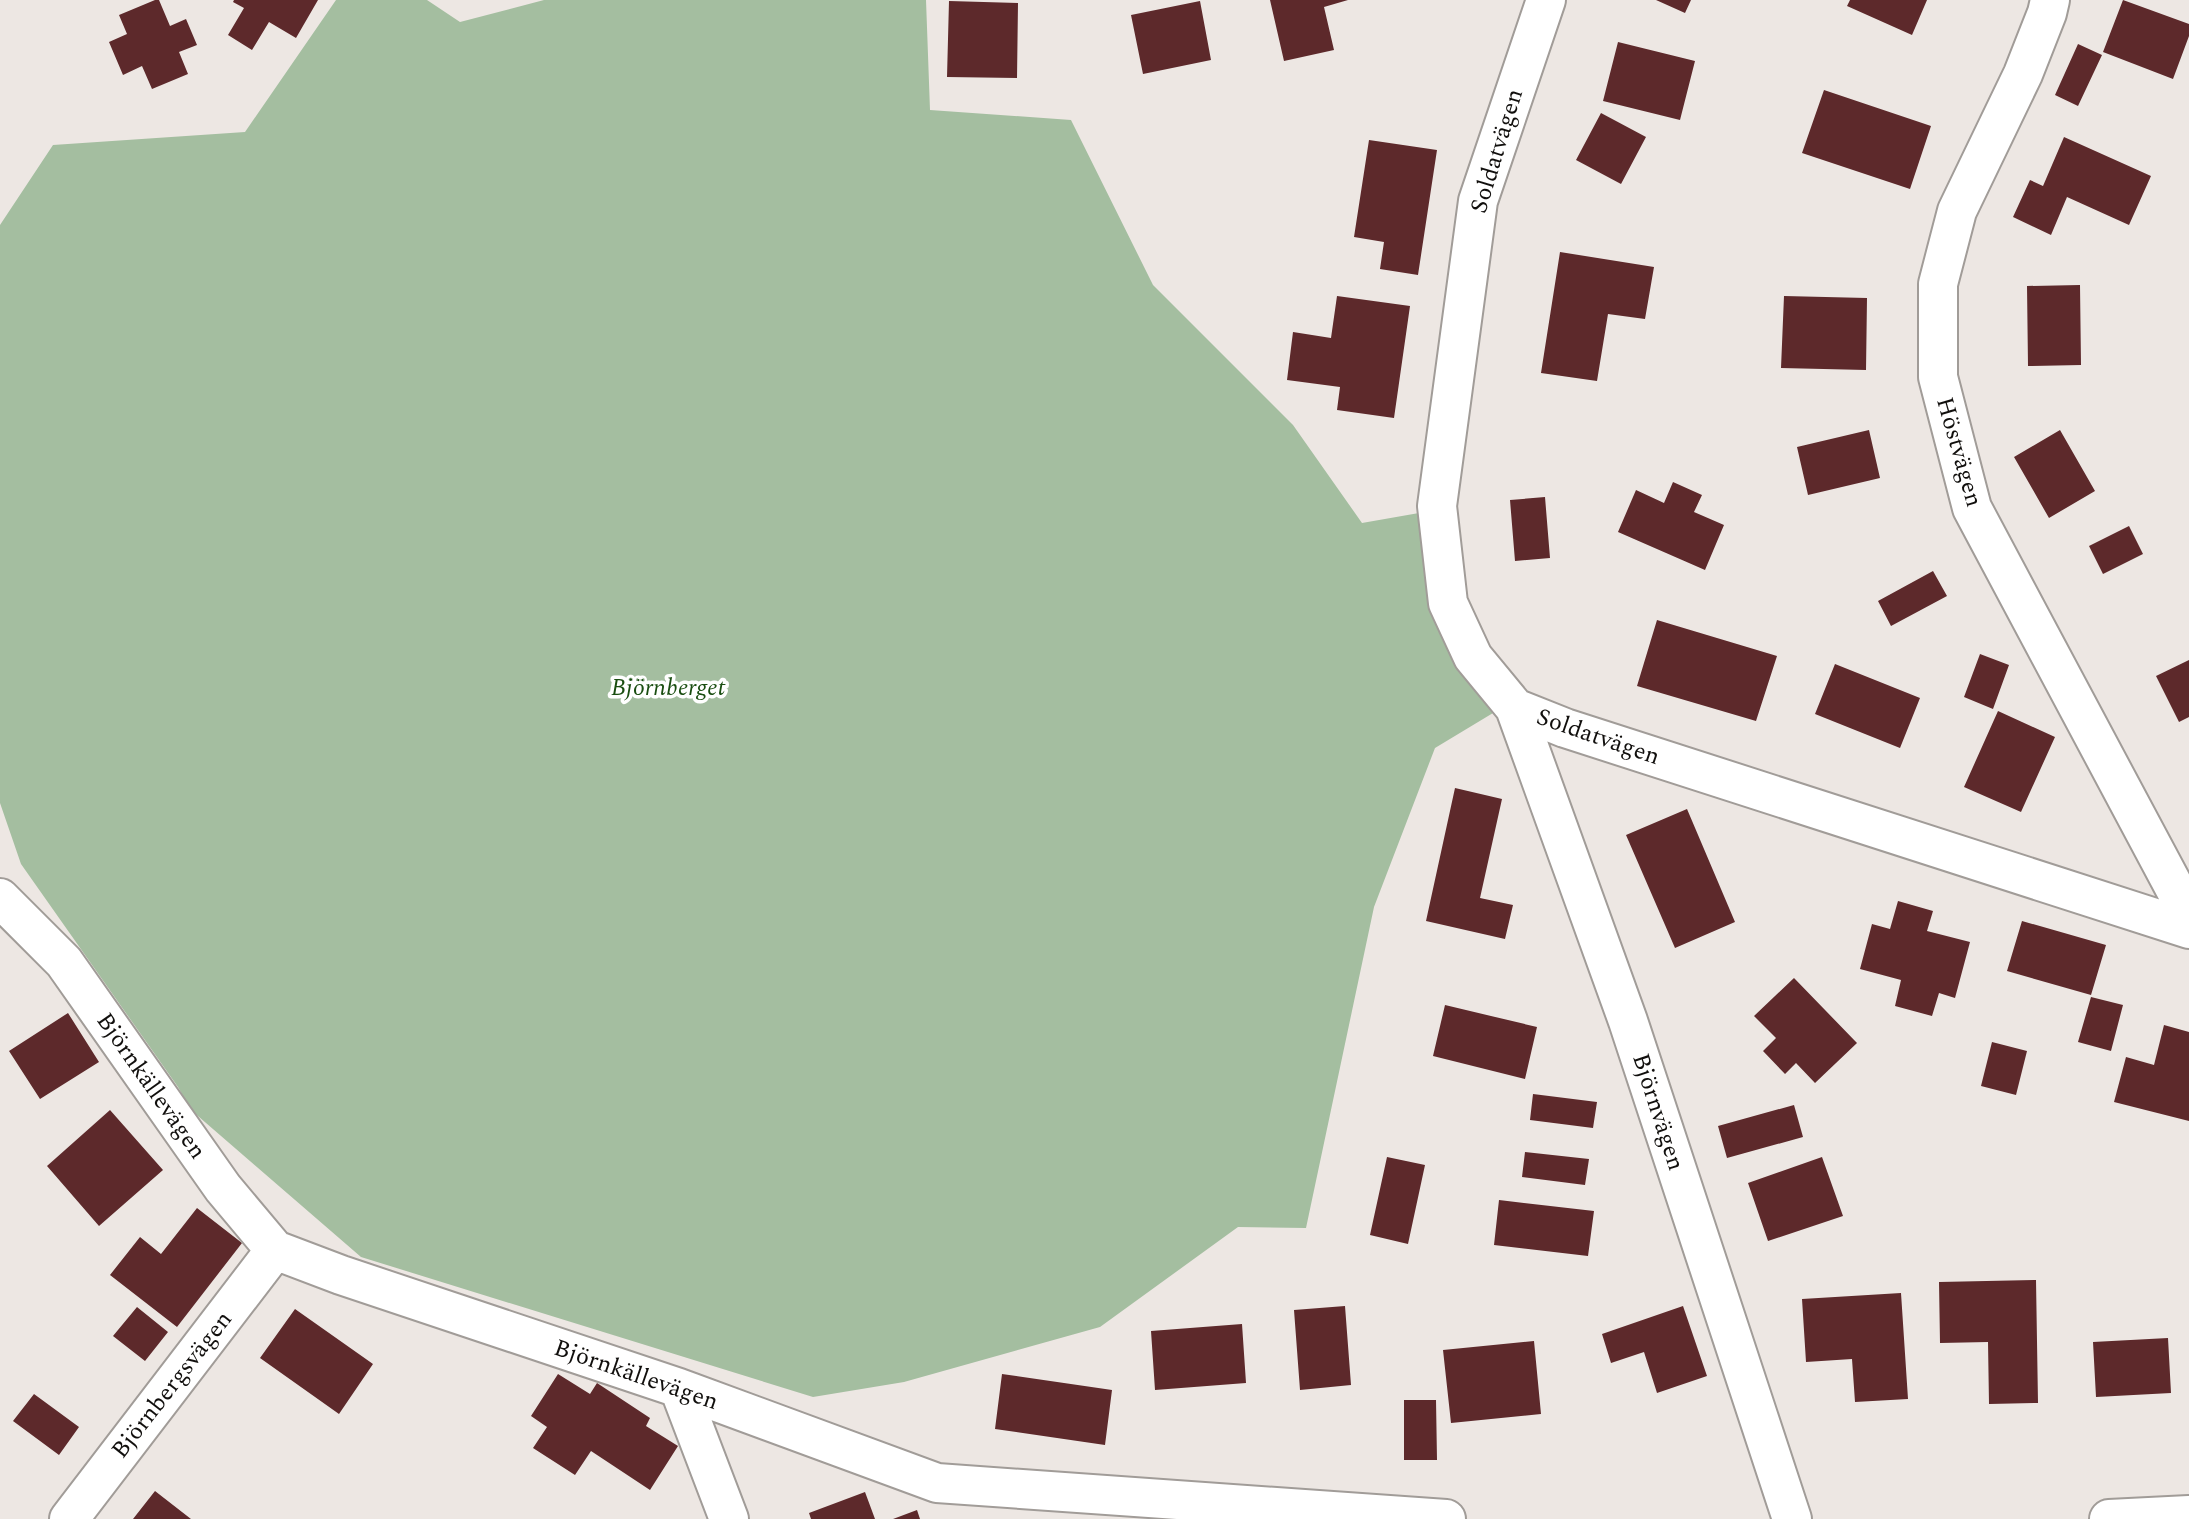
<svg xmlns="http://www.w3.org/2000/svg" width="2189" height="1519" viewBox="0 0 2189 1519" font-family="Spectral,serif">
<rect width="100%" height="100%" fill="#ede7e3"/>
<path fill="#a4bea0" d="M336,0H427L460,22L544,0H926L930,110L1071,120L1153,285L1293,425L1362,523L1419,513L1443,640L1498,710L1435,748L1374,907L1306,1228L1238,1227L1100,1327L904,1382L813,1397L361,1257L191,1110L178,1087L21,864L0,803V225L53,145L245,132Z"/>
<path fill="#5d292b" d="M155,0H159L170,26L186,19L197,45L179,52L188,74L152,89L142,66L123,75L109,42L127,34L119,15Z
M234,0H318L296,38L269,22L252,50L228,35L244,8L233,2Z
M1270,0H1348L1324,7L1334,50L1284,61Z
M1656,0H1691L1685,13Z
M1850,0H1927L1912,35L1847,6Z
M2123,0L2189,24V36L2173,79L2103,52Z
M949,1L1018,3L1017,78L947,77Z
M1200,1L1211,60L1143,74L1131,15Z
M1618,42L1695,61L1680,120L1603,101Z
M2078,44L2102,55L2078,106L2055,95Z
M1824,90L1931,126L1910,189L1802,153Z
M1601,113L1646,137L1621,184L1576,160Z
M2064,137L2151,176L2129,225L2067,197L2051,235L2013,217L2030,180L2043,186Z
M1369,140L1437,150L1418,275L1380,269L1384,242L1354,237Z
M1560,252L1654,267L1645,319L1608,314L1597,381L1541,373Z
M2080,285L2081,365L2028,366L2027,286Z
M1337,296L1410,306L1394,418L1337,410L1340,387L1287,380L1293,332L1331,338Z
M1784,296L1867,298L1866,370L1781,368Z
M1869,430L1880,478L1808,495L1797,447Z
M2060,430L2095,491L2049,518L2014,457Z
M1673,482L1702,495L1694,512L1724,525L1705,570L1618,532L1636,490L1664,503Z
M1545,497L1550,558L1515,561L1510,500Z
M2129,526L2143,554L2103,574L2089,546Z
M1933,571L1947,596L1891,626L1878,601Z
M1657,620L1777,656L1756,721L1637,686Z
M1980,654L2009,665L1993,709L1964,697Z
M2189,660V717L2179,722L2156,676Z
M1835,664L1920,698L1900,748L1815,714Z
M1998,711L2055,737L2021,812L1964,787Z
M1455,788L1502,799L1480,898L1513,905L1505,939L1426,921Z
M1687,809L1735,922L1675,948L1626,835Z
M1898,901L1933,911L1927,931L1970,942L1955,998L1939,993L1932,1016L1895,1006L1901,980L1860,969L1872,924L1890,929Z
M2022,921L2106,945L2091,995L2007,971Z
M1794,978L1857,1043L1815,1083L1796,1063L1785,1074L1763,1051L1776,1038L1754,1016Z
M2091,997L2123,1005L2111,1051L2078,1042Z
M1445,1005L1537,1027L1525,1079L1433,1056Z
M68,1013L99,1062L40,1099L9,1051Z
M2164,1025L2189,1032V1121L2114,1102L2126,1057L2154,1065Z
M1992,1042L2027,1051L2016,1095L1981,1086Z
M1533,1094L1597,1102L1593,1128L1530,1120Z
M1794,1105L1803,1137L1727,1158L1718,1126Z
M110,1110L163,1170L99,1226L47,1166Z
M1525,1152L1589,1159L1585,1185L1522,1177Z
M1387,1157L1425,1165L1408,1244L1370,1235Z
M1822,1157L1843,1216L1768,1241L1748,1183Z
M1499,1200L1594,1211L1588,1256L1494,1245Z
M197,1208L242,1243L177,1327L110,1275L140,1237L161,1254Z
M2036,1280L2038,1403L1989,1404L1988,1342L1940,1343L1939,1282Z
M1901,1293L1908,1399L1855,1402L1852,1359L1806,1362L1802,1299Z
M1345,1306L1351,1385L1300,1390L1294,1310Z
M1683,1306L1707,1376L1657,1393L1644,1352L1611,1363L1602,1334Z
M137,1307L168,1332L145,1361L113,1336Z
M295,1309L373,1364L339,1414L260,1358Z
M1242,1324L1246,1383L1155,1390L1151,1331Z
M2168,1338L2171,1393L2096,1397L2093,1342Z
M1534,1341L1541,1414L1451,1423L1443,1350Z
M558,1374L590,1394L597,1383L650,1418L646,1426L678,1446L650,1490L591,1451L575,1475L533,1448L547,1427L531,1416Z
M1002,1374L1112,1390L1105,1445L995,1429Z
M34,1394L79,1427L59,1455L13,1421Z
M1404,1400H1436L1437,1460H1404Z
M155,1491L191,1519H133Z
M865,1492L875,1519H811L809,1513Z
M917,1510L920,1519H893Z"/>
<g fill="none" stroke-linecap="round" stroke-linejoin="round">
<defs>
<path id="street" d="M1546,0L1478,201L1437,506L1448,603L1473,657L1515,708L1565,728L2189,929
M2050,0L2047,13L2023,74L1957,211L1938,284V377L1972,508L2189,915
M1515,708L1628,1021L1792,1519
M0,898L64,962L223,1188L275,1250L341,1275L679,1388L937,1483L1446,1519
M679,1388L729,1519
M69,1519L275,1250
M2109,1519L2189,1515"/>
</defs>
<use href="#street" stroke="#a19c98" stroke-width="42"/>
<use href="#street" stroke="#fff" stroke-width="38"/>
</g>
<g text-anchor="middle" dominant-baseline="central" stroke-width="7" stroke-linejoin="round" paint-order="stroke">
<g font-size="24" fill="#110f0d" stroke="#fff">
<text transform="translate(1497 151) rotate(-73)">Soldatvägen</text>
<text transform="translate(1959 452) rotate(74)">Höstvägen</text>
<text transform="translate(1598 737) rotate(19)">Soldatvägen</text>
<text transform="translate(151 1086) rotate(55)">Björnkällevägen</text>
<text transform="translate(1658 1112) rotate(72)">Björnvägen</text>
<text transform="translate(636 1375) rotate(19)">Björnkällevägen</text>
<text transform="translate(172 1385) rotate(-52)">Björnbergsvägen</text>
</g>
<g font-size="24" font-style="italic" fill="#1a4e11" stroke="#fff">
<text x="668" y="688">Björnberget</text>
</g>
</g>
</svg>
